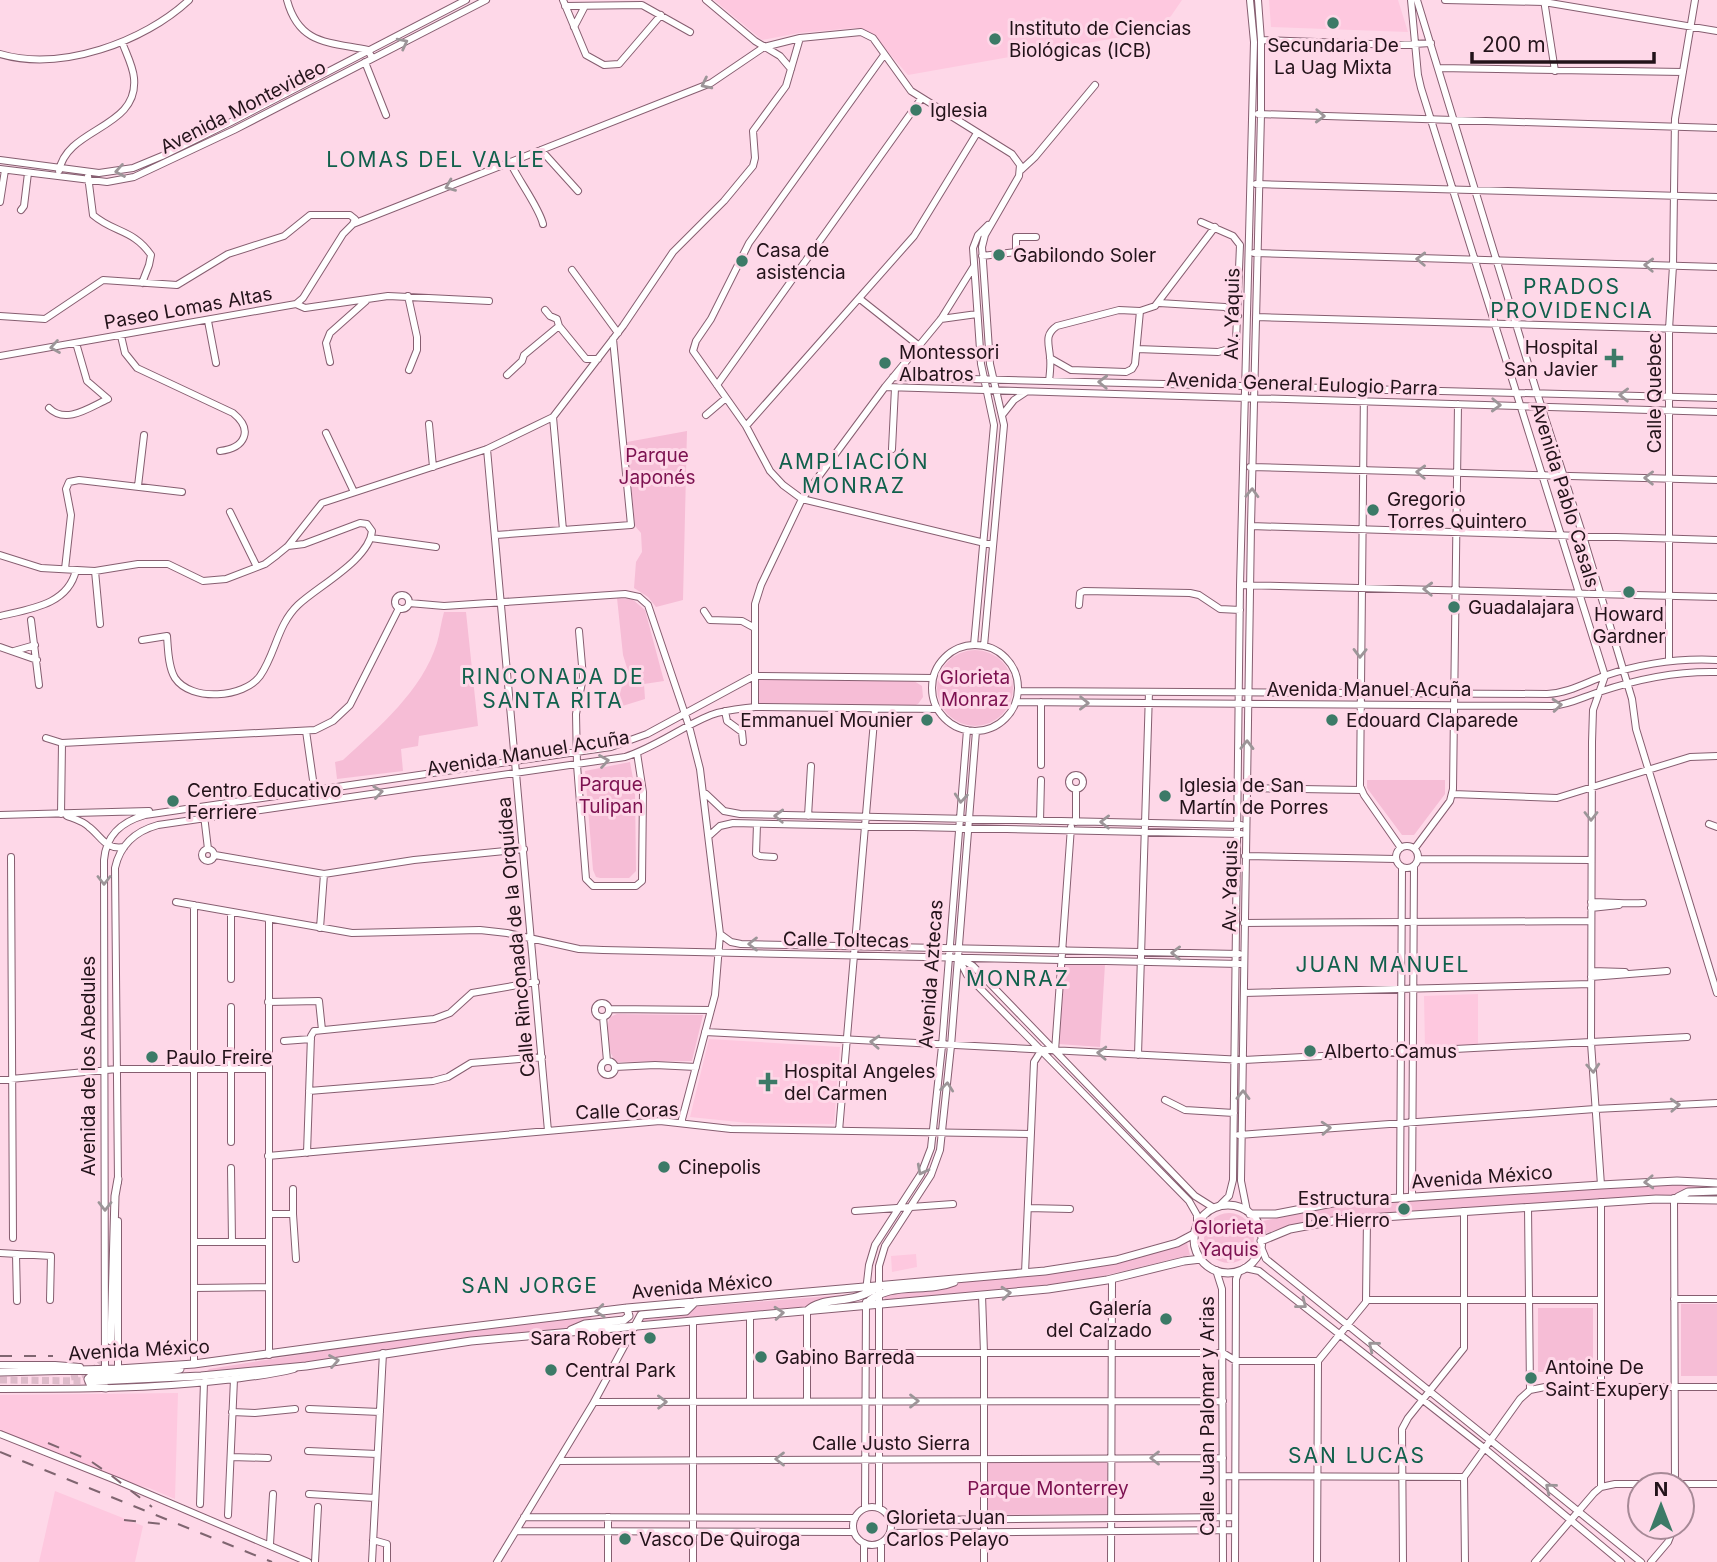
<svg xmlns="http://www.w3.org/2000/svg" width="1717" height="1562" viewBox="0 0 1717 1562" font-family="Inter,sans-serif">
<rect width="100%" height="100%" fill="#fed8e8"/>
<path fill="#fec8df" d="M714,0H1182L1171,16L1155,31L908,75L875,37L863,30L854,28L799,33L762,40Z
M1269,0H1398L1408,32L1271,27Z
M1478,994V1045L1425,1047L1424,996Z
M709,1039L840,1047L834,1124L748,1123L690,1117Z
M916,1254L917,1267L892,1272L891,1256Z
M178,1393L175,1499L149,1488L126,1483L0,1433V1395Z
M55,1491L143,1526L135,1562H39Z"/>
<path fill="#f6bdd6" d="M687,431L683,600L656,607L648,597L634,588L636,562L642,552L641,533L635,526L627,442Z
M617,598L632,599L645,610L664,681L644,684L645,699L616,708L627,668L623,655Z
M444,612H466L478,726L419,736L418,746L401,749L403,771L337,779L335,762L343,760C379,727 422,691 437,643C440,633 441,622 444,612Z
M937 688a38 38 0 1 1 76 0a38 38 0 1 1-76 0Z
M758,679L914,681L922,686L923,697L918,704L913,706L758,703Z
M630,762L635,790L636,871L629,878H600L596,877L593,870L585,771Z
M1367,780H1445V794L1414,835H1402L1367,788Z
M1063,962L1105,964L1100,1047L1058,1044Z
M617,1014L703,1015L692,1061L617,1062C607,1054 605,1029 610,1017Z
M1663,1182L1717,1185V1189L1674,1197L1613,1200L1286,1228L1266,1233L1263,1221L1329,1206Z
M1204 1238a25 25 0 1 1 50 0a25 25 0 1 1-50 0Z
M1187,1243L1190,1255L1082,1281L885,1302L884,1293L957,1284L960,1281L1040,1275L1096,1266Z
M854,1294L804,1307L772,1311L641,1323V1318L694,1307Z
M1681,1304H1717V1376H1681Z
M1538,1308H1593V1372H1538Z
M593,1313L590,1322L563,1331L305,1365L210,1374L207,1371L209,1369L430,1334Z
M988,1462H1107L1108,1514L988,1515Z"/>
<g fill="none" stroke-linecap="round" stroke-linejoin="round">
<path stroke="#ddbac9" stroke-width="7" stroke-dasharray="7 3.5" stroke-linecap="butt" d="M71,1377C95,1373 105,1364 111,1341
M0,1380L94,1381"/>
<defs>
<path id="minor" d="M287,0C299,45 329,42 368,50L372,58
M563,0L586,55L604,65L619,64L661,15
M706,0L755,41L780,56L791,69
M1411,0L1418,75L1421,88L1605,676L1593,710L1592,742L1591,1043L1601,1185
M1417,0L1537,393L1583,536L1632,699L1636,729L1717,993
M1445,0L1544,2L1717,31
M1544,0L1555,71
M565,6L642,5L690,32
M574,27L585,6
M1261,40L1396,45L1431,43
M0,54C61,72 144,42 189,0
M884,55L749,243L711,319L696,341L693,351L746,426L770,471L783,485L802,499L993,545
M365,62L386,115
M1439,68L1683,72
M1258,114L1717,128
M541,150L578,191
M0,160L99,173L133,168L162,156L231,122L466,0
M510,162C518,180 539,207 543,224
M0,169L107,182L134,177L234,130L486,0
M1021,170L1035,157L1095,85
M59,171C67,127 139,129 134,78C133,66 126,53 122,42
M88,176L93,215C114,233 133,229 151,255L149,265L142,283
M1256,184L1717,197
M0,202L5,170
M21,210L24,206L28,173
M1254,253L1717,267
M982,256L1016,252V237H1036
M572,270L618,333
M408,296L417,337V350L409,370
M860,299L918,345
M1159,303L1225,307L1238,316
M296,304L305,308L388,296L489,301
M545,310L550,316L557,319L559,326L586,359H598
M0,316L45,319L103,280L177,285L228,254L284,236L310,215H350L355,219L353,224
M1256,317L1717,330
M941,319L977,314
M208,321L216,363
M121,336L125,353L137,368L233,413C254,430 245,448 220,451
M1137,349L1218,352L1229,349L1236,341L1240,245L1233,236L1201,222
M0,356L296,304L303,298L343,234L353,224L711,83L764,47L800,38L861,32L873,38L911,91L1012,154L1020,165L1019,176L985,235L982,247L990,364L1004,425L984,646
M1050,358L1071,370L1126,372L1132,369L1135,364L1140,311
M330,362L326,343L330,333L366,301
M507,375L522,361L524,355L559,326
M893,377L1717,398
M1049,381C1050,373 1051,365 1050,357C1049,343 1044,335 1057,326L1119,310L1140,311L1155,306L1215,227
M717,385L921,99
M885,387L1717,412
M1364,389L1360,786L1364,795L1401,848
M49,408C66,425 90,407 108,399L87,381L76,343
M1003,414L1014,400L1026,392
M706,415L726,398
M553,417L563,530
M429,424L433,467
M746,426L914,236L977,133
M326,433L354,492
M487,449L548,1131
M892,449L895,388
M1250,467L1717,480
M138,486L144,435
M230,512L257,567
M1251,526L1717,540
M496,535L631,525L613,339
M371,538L436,547
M0,555L41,568L95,571L138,564H168L203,581L226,579L265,564L277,555L288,546L322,503L487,449L553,417L623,326L673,252L724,201L753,166L755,158L753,131L786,86L800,38
M65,569L71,515L66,489L69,482L79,480L182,492
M95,571L100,624
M1240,585L1717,597
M395 602a7 7 0 1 1 14 0a7 7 0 1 1-14 0Z
M409,603L444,606L625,594L639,597L648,605L689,726L700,769L720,934L715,995L681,1123
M1079,605L1080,593L1084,591L1190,593L1199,595L1220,609L1240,610
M704,611L710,620L742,621L753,627
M0,616C30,609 68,605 76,570
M31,620L39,685
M579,631L583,677L576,714L577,765L586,879L593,886H636L642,881L643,792L637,753
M142,640L167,636C168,648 168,667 175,678C191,702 244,698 260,676C276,653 277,625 298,605C318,586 369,560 372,531L367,524L360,523L304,544L288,546
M974,645L994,425L981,364L973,248L978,235L988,225
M932 688a43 43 0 1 1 86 0a43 43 0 1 1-86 0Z
M0,647L37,660
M14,651L35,645
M1669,661V329L1673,266L1675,119L1695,0
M1018,691L1547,694C1568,693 1585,683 1604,676C1640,664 1679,658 1717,660
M1016,702L1552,706C1569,705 1583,697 1599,692C1637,679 1676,671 1717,672
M755,707V604L761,585L802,499L885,387L941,319L974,266
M725,711L727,721L742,732L743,742
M306,731L316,801
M46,738L62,743L315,730L333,721L350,705L399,608
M1041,765V702
M1069 782a7 7 0 1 1 14 0a7 7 0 1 1-14 0Z
M1243,788L1361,790
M1076,789V822
M706,794L724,811L740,814L1241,825
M1453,794L1557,798L1690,757L1717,756
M203,807L208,849
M61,814L62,743
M0,815L149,811
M67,816C75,819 83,821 89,827C102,837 105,850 124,847
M808,816L811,766
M1040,821L1041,780
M757,824L756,854L760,856L774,857
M1709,824L1717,827
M710,835L720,826L733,823L1241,834
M1396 857a11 11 0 1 1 22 0a11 11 0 1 1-22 0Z
M1415,848L1450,801L1453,789L1458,404
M202 855a6 6 0 1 1 12 0a6 6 0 1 1-12 0Z
M215,855L324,874L414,860L524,849
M1245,856L1396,859
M11,857L13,1238
M1419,859L1591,860
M176,902L352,933L480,930L507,933L579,949L603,950L1240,964
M1591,902C1610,902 1625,904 1643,903
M194,905V1364
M1591,908L1619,905
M231,912V979
M269,919V1355
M1244,923L1591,921
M320,928L324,874
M720,934L731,942L741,944L1239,954
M960,958L973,966L1195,1196L1214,1208
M959,959L967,975L1189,1201L1197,1215V1225
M1592,971L1625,972
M1591,977L1667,971
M1244,993L1591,984
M268,1002L319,1001L322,1030
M595 1010a7 7 0 1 1 14 0a7 7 0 1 1-14 0Z
M231,1007V1142
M610,1009L711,1010
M603,1017L607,1061
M705,1032L1244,1060L1687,1037
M284,1041L311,1039
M1055,1051L1071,827
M1138,1055L1149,692
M601 1068a7 7 0 1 1 14 0a7 7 0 1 1-14 0Z
M615,1067L655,1065L696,1067
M0,1080L117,1069H268
M309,1091L433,1081L448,1077L471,1063L542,1057
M1165,1100L1185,1110L1234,1113
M839,1131L875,709
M1239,1135L1595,1109L1717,1103
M307,1153L311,1036L314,1031L434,1019L450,1013L472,993L536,982
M268,1156L660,1121L731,1129L1030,1134
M231,1168L232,1242
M118,1182L115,868C120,845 136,831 158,825L625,757C656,747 681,727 711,715C725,710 740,709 755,707L938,709
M293,1189V1214
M1412,1197L1414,866
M1400,1198L1402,867
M1674,1198L1675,1485
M1218,1207L1229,1196L1233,1180L1240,585L1254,42L1250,0
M1028,1208L1070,1209
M855,1211L953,1204
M1247,1211L1241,1181L1251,526L1261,114V40L1258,0
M269,1214H293L296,1259
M118,1221V1369
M194,1242H269
M1261,1247L1266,1259L1641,1562
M0,1253L51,1256L50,1300
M16,1254L17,1301
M1245,1268L1259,1271L1484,1448L1621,1562
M1216,1270L1222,1289L1223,1562
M1025,1273L1034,1062L1041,1051
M194,1288L269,1287
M866,1291L869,1265L875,1245L921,1174L931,1148L942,1046L967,730
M982,1295L984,1353V1562
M1674,1299H1717
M1366,1300H1601
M865,1353H1223L1236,1361H1318
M0,1365H55L80,1367
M101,1369L105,1370L104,860C106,835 121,822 145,815L611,747L647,734L754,676L933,678
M0,1389C75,1389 150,1389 225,1380C248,1377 272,1375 294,1369
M1530,1390L1545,1387H1717
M750,1401V1316
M807,1401V1311
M594,1402L1223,1401
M309,1409L380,1412
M232,1412L255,1413L295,1409
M0,1434L118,1481L308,1562
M308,1451L377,1454
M231,1457L268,1458
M559,1461L1223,1458
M1223,1476L1464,1477
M1601,1487V1202
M309,1494L375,1498
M200,1504L204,1382
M853 1526a19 19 0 1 1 38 0a19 19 0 1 1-38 0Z
M865,1508L866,1302
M879,1508V1266L885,1246L931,1175L940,1150L951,1046L976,731
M228,1515L234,1379
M524,1517L855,1518
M608,1517V1562
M891,1520L1235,1517
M516,1531L854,1532
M891,1533L1235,1530
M373,1540L387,1544V1562
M864,1543V1562
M881,1543V1562
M270,1544L273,1494
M315,1562L318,1507
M372,1562L383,1353
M497,1562L594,1402L635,1326
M693,1562V1321
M1111,1562L1112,1279
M1235,1562L1236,1279L1239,1271
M1317,1562L1318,1361L1366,1302L1367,1218
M1403,1562L1402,1429L1408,1418L1464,1348V1211
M1465,1562L1464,1477L1520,1399L1530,1390L1528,1207
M1535,1562L1594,1493L1601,1487L1615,1484H1717
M1651,1562L1668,1542L1674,1527"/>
<path id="major" d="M1678,1197L1688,1192L1717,1191
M1194 1239a34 34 0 1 1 68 0a34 34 0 1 1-68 0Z
M1250,1214H1276L1338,1202L1601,1185L1677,1181L1717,1183
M1261,1241L1290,1229L1338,1220L1656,1199L1717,1200
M866,1304C889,1280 925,1294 954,1282
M808,1310C822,1296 854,1305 877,1287
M635,1326L641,1315L686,1311L695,1302
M571,1330L585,1324L624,1320L629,1316L627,1308
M111,1341L115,1196L118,1179
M0,1372L118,1369L194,1364L422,1333L627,1308L1045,1271L1116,1260L1177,1243L1194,1234
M95,1381L201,1376L306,1366L471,1341L1048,1289L1107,1280L1184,1261L1201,1259
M106,1388L91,1386L88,1379L92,1375L157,1373L180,1369"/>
</defs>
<use href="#minor" stroke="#865e70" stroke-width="8"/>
<use href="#major" stroke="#865e70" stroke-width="9"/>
<use href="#minor" stroke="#fff" stroke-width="6"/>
<use href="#major" stroke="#fff" stroke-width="7"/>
<path stroke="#7f6570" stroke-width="2" stroke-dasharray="12 12" stroke-linecap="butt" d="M0,1356H53
M48,1443L89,1460L108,1473L152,1507
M0,1452L272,1562
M124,1520L162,1524"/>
</g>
<defs><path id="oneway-chevron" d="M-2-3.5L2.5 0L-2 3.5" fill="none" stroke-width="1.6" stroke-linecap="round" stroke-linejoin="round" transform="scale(1.75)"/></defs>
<g stroke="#9c9598">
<use href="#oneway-chevron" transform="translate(403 43) rotate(-27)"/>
<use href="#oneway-chevron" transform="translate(706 84) rotate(154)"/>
<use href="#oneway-chevron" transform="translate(1320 116) rotate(2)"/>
<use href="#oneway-chevron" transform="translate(120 171) rotate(170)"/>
<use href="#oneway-chevron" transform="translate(450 186) rotate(158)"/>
<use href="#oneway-chevron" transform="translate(1421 259) rotate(-178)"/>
<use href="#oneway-chevron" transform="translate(1649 265) rotate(-178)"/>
<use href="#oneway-chevron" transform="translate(55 347) rotate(171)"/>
<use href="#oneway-chevron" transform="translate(1103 382) rotate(-178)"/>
<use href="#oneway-chevron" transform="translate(1624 395) rotate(-179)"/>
<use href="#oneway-chevron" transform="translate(1496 405) rotate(2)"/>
<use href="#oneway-chevron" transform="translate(1421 472) rotate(-178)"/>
<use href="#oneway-chevron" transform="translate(1649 478) rotate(-179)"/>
<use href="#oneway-chevron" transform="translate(1252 493) rotate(-88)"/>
<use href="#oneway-chevron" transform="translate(1428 589) rotate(-178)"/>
<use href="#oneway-chevron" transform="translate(1360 653) rotate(91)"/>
<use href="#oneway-chevron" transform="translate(1084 703) rotate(1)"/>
<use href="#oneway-chevron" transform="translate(1557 705) rotate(-5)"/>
<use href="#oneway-chevron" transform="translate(1247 745) rotate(-89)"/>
<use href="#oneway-chevron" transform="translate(604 761) rotate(-9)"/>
<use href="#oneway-chevron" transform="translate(378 792) rotate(-8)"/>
<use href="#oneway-chevron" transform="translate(961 798) rotate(95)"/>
<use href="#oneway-chevron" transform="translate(779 816) rotate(-178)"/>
<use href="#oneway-chevron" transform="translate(1591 816) rotate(90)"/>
<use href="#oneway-chevron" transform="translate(1105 822) rotate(-179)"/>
<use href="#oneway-chevron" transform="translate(104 880) rotate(90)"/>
<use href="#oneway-chevron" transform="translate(753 944) rotate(-180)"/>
<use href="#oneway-chevron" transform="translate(1176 953) rotate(-179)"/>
<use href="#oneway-chevron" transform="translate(875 1042) rotate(-177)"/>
<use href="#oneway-chevron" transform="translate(1102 1053) rotate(-177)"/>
<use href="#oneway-chevron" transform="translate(1593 1068) rotate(86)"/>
<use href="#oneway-chevron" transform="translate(947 1087) rotate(-84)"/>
<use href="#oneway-chevron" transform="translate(1243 1095) rotate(-89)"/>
<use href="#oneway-chevron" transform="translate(1675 1105) rotate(-3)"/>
<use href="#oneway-chevron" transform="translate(1326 1128) rotate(-4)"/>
<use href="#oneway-chevron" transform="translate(922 1170) rotate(118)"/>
<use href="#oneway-chevron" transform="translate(1649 1182) rotate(177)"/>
<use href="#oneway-chevron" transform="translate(105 1206) rotate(90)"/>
<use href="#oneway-chevron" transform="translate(1006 1293) rotate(-5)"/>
<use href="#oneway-chevron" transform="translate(1302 1304) rotate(38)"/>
<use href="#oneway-chevron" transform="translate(600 1311) rotate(174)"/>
<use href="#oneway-chevron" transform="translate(779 1313) rotate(-5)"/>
<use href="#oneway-chevron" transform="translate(1373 1346) rotate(-141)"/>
<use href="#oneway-chevron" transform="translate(334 1361) rotate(-10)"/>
<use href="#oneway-chevron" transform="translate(914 1401)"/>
<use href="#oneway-chevron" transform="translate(662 1402) rotate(-1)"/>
<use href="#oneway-chevron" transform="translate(1155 1458) rotate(180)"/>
<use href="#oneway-chevron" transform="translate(780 1459) rotate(180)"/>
<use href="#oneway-chevron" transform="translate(1550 1488) rotate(-141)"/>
</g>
<g fill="#3c7a67" stroke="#fed8e8" stroke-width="2.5">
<circle cx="1333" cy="23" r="7"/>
<circle cx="995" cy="39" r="7"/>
<circle cx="916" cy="110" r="7"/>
<circle cx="999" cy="255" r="7"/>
<circle cx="742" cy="261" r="7"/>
<path d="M1610.5 347.5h7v7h7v7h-7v7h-7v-7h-7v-7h7z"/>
<circle cx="885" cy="363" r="7"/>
<circle cx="1373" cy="510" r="7"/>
<circle cx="1629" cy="592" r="7"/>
<circle cx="1454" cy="607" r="7"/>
<circle cx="927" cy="720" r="7"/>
<circle cx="1332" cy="720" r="7"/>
<circle cx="1165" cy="796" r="7"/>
<circle cx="173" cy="801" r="7"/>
<circle cx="1310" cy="1051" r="7"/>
<circle cx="152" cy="1057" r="7"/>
<path d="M764.5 1071.5h7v7h7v7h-7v7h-7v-7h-7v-7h7z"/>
<circle cx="664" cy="1167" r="7"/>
<circle cx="1404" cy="1209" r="7"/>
<circle cx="1166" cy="1319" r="7"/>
<circle cx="650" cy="1338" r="7"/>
<circle cx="761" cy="1357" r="7"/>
<circle cx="551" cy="1370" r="7"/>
<circle cx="1531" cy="1378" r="7"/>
<circle cx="872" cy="1528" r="7"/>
<circle cx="625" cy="1539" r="7"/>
</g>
<g text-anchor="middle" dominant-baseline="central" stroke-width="6" stroke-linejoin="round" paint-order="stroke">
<g font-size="19" fill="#23131a" stroke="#fed8e8" text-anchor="start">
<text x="1009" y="28">Instituto de Ciencias<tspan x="1009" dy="22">Biológicas (ICB)</tspan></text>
<text x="1333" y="45" text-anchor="middle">Secundaria De<tspan x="1333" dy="22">La Uag Mixta</tspan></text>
<text x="930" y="110">Iglesia</text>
<text x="756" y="250">Casa de<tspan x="756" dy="22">asistencia</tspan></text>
<text x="1013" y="255">Gabilondo Soler</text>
<text x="1598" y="347" text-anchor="end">Hospital<tspan x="1598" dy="22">San Javier</tspan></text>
<text x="899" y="352">Montessori<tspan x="899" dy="22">Albatros</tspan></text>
<text x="1387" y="499">Gregorio<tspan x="1387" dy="22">Torres Quintero</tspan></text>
<text x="1468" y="607">Guadalajara</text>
<text x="1629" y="614" text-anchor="middle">Howard<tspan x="1629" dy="22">Gardner</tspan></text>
<text x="913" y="720" text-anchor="end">Emmanuel Mounier</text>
<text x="1346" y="720">Edouard Claparede</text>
<text x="1179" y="785">Iglesia de San<tspan x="1179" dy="22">Martín de Porres</tspan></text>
<text x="187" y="790">Centro Educativo<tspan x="187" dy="22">Ferriere</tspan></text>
<text x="1324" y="1051">Alberto Camus</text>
<text x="166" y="1057">Paulo Freire</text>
<text x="784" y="1071">Hospital Angeles<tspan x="784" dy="22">del Carmen</tspan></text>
<text x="678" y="1167">Cinepolis</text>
<text x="1390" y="1198" text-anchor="end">Estructura<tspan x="1390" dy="22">De Hierro</tspan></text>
<text x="1152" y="1308" text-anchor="end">Galería<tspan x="1152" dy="22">del Calzado</tspan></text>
<text x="636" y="1338" text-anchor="end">Sara Robert</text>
<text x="775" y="1357">Gabino Barreda</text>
<text x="1545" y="1367">Antoine De<tspan x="1545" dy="22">Saint Exupery</tspan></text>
<text x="565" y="1370">Central Park</text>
<text x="886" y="1517">Glorieta Juan<tspan x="886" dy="22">Carlos Pelayo</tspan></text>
<text x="639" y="1539">Vasco De Quiroga</text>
</g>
<g font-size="19" fill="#23131a" stroke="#fed8e8">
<text transform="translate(243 107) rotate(-27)">Avenida Montevideo</text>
<text transform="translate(188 308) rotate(-10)">Paseo Lomas Altas</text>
<text transform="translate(1232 314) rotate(-89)">Av. Yaquis</text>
<text transform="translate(1302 384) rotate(2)">Avenida General Eulogio Parra</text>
<text transform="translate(1654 393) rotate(-90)">Calle Quebec</text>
<text transform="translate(1565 495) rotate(73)">Avenida Pablo Casals</text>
<text x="1369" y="689">Avenida Manuel Acuña</text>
<text transform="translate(528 753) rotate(-9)">Avenida Manuel Acuña</text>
<text transform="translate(1230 886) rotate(-89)">Av. Yaquis</text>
<text transform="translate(516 937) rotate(-95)">Calle Rinconada de la Orquídea</text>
<text transform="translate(846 940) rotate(1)">Calle Toltecas</text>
<text transform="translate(931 974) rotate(-86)">Avenida Aztecas</text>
<text transform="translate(88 1066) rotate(-90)">Avenida de los Abedules</text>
<text transform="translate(627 1111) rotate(-2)">Calle Coras</text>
<text transform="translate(1482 1177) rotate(-4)">Avenida México</text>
<text transform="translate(702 1286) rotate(-5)">Avenida México</text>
<text transform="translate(139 1350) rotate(-3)">Avenida México</text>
<text transform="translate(1207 1416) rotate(-90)">Calle Juan Palomar y Arias</text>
<text x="891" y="1443">Calle Justo Sierra</text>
</g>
<g font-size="19" fill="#7c1150" stroke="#fed8e8">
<text x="657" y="455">Parque<tspan x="657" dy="22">Japonés</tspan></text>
<text x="975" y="677">Glorieta<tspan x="975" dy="22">Monraz</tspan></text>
<text x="611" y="784">Parque<tspan x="611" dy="22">Tulipan</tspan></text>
<text x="1229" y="1227">Glorieta<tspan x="1229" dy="22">Yaquis</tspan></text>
<text x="1048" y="1488">Parque Monterrey</text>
</g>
<g font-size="21" letter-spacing="2" fill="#11604c" stroke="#fed8e8">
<text x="436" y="159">LOMAS DEL VALLE</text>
<text x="1572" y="286">PRADOS<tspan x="1572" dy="24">PROVIDENCIA</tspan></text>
<text x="854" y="461">AMPLIACIÓN<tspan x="854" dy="24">MONRAZ</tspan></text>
<text x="553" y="676">RINCONADA DE<tspan x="553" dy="24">SANTA RITA</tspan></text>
<text x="1383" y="964">JUAN MANUEL</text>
<text x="1018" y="978">MONRAZ</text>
<text x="530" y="1285">SAN JORGE</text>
<text x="1357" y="1455">SAN LUCAS</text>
</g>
</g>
<g transform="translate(1661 1506)"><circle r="33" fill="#fed8e8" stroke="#a68996" stroke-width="2"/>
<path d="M0-5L12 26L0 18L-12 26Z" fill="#3c7a67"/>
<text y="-10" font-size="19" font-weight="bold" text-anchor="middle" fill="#23131a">N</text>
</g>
<path d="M1472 52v10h182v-10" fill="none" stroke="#23131a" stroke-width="3.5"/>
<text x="1482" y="52" font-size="21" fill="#23131a" stroke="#fed8e8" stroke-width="5" paint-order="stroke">200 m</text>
</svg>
